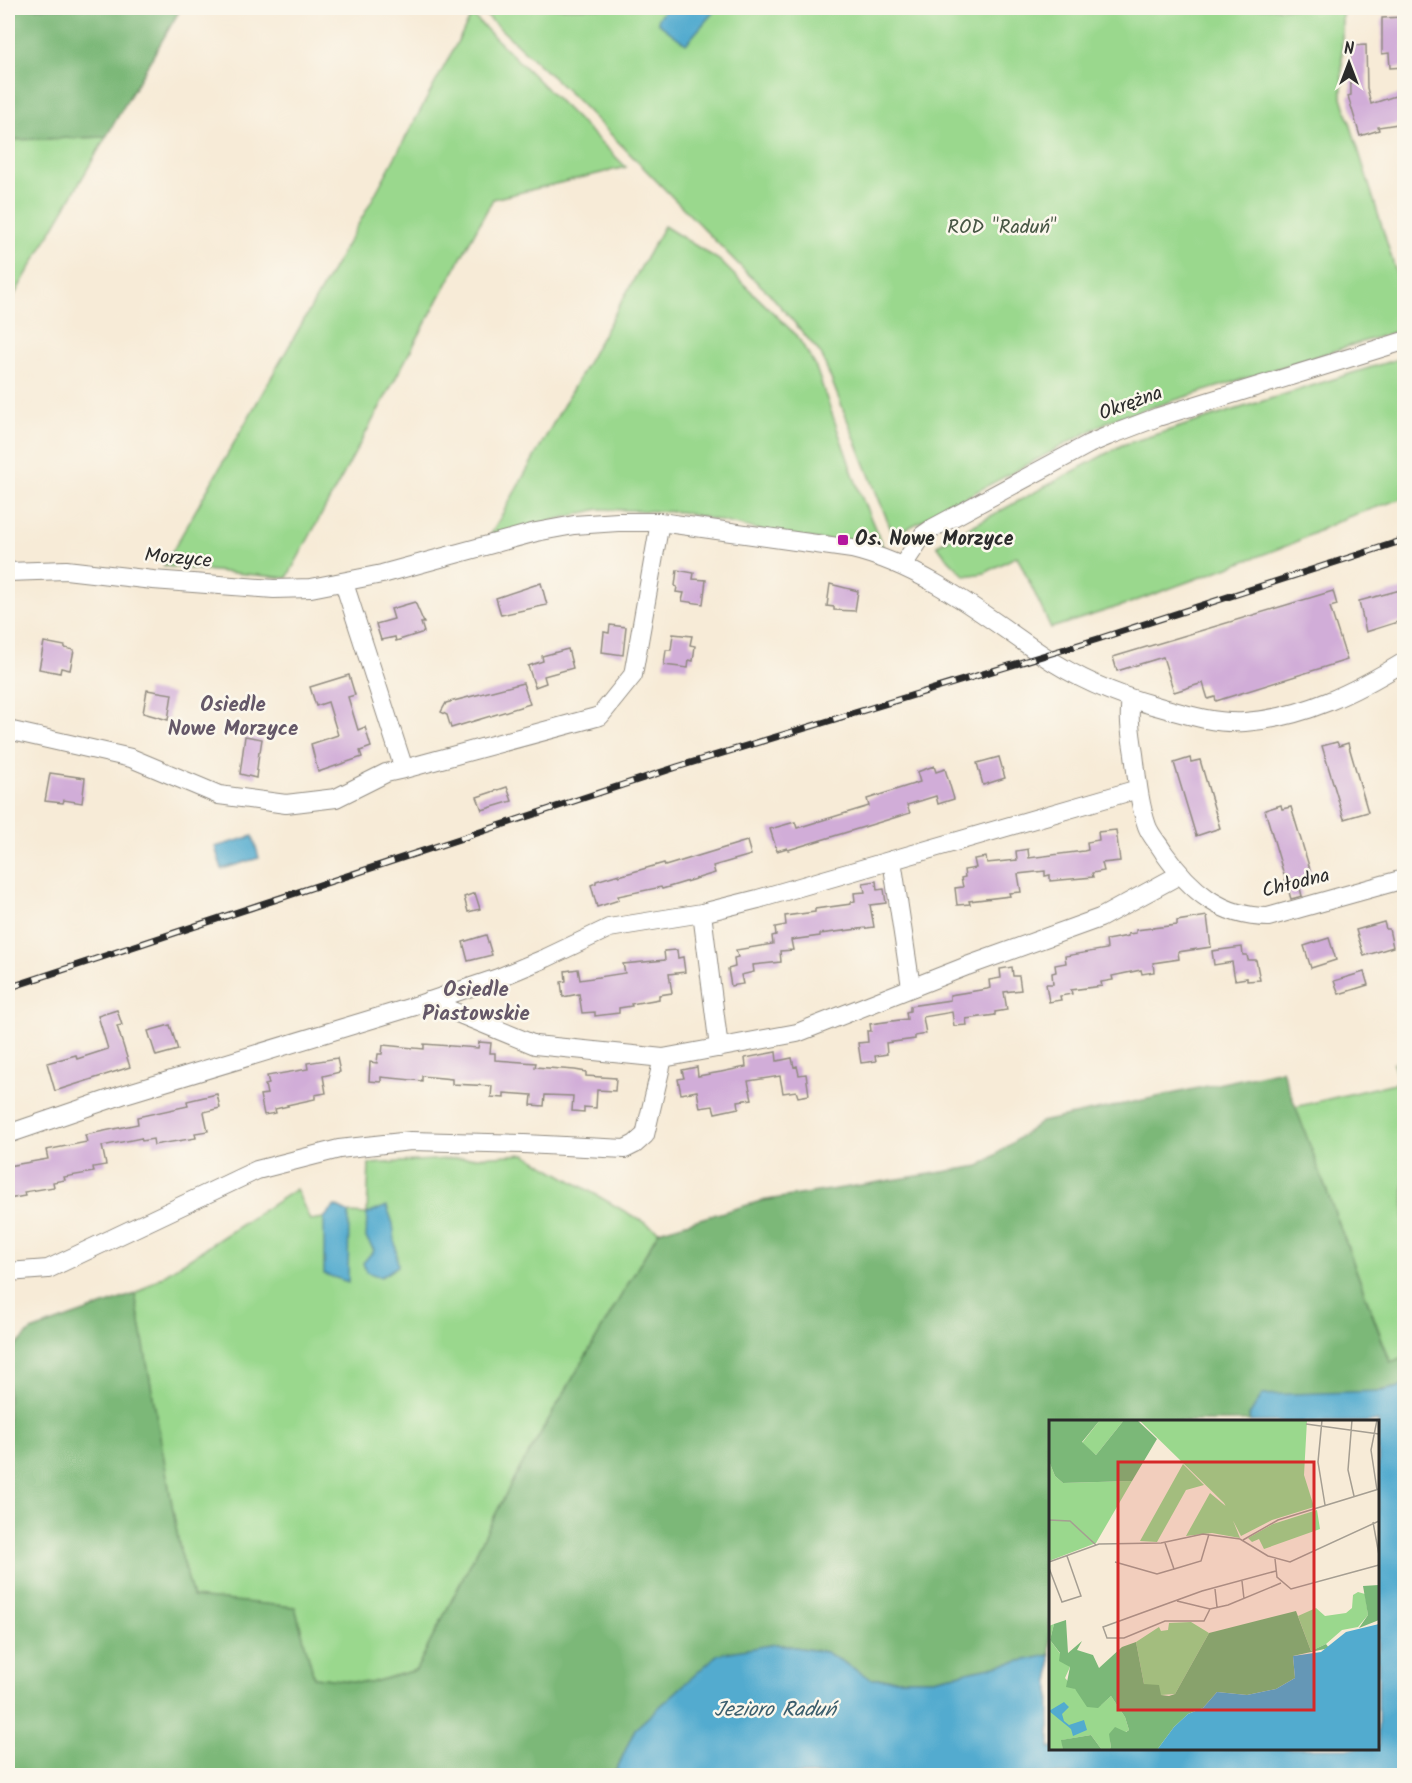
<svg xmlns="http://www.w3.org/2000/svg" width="1412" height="1783" viewBox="0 0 1412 1783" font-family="Kalam,sans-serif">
<rect width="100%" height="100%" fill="#fbf7ec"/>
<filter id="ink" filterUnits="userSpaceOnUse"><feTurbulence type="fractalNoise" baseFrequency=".0167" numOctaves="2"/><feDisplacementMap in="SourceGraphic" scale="12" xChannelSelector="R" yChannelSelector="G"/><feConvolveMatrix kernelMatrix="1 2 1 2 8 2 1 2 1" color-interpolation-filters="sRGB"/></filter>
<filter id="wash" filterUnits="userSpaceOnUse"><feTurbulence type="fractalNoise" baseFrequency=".008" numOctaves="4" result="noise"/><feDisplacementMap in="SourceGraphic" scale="24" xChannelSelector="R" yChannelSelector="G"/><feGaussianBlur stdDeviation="1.35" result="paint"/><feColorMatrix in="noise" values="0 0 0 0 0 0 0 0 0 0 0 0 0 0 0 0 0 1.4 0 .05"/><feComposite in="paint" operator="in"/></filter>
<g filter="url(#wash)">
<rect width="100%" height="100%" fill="#f7ebd7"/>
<path fill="#9ad88d" stroke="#62825c" stroke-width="1.5" d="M478,8H1342V97L1404,298V329L1111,420L897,534L892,532L821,354L769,293L747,273L576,99Z
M472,15L626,167L493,199L287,578L164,566L367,209Z
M106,137L8,306V140Z
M664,226L719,260L797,336L815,365L859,491L883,547L782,535L681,512L599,509L490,536Z
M1404,357V498L1345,518L1289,545L1130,603L1051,628L1017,556L985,573L965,576L947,558L937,545L1122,445Z
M1404,1059V1357L1391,1363L1295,1107L1399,1082L1393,1063Z
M525,1154L659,1231L512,1482L416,1670L370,1683L314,1677L295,1607L193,1598L180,1550L135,1294L296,1189L310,1220L324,1218L335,1206L349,1213L367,1214L369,1164Z"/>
<path fill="#7bb878" stroke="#537252" stroke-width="1.5" d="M8,8H181L106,137L8,140Z
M1282,1070L1390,1362L1404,1357V1386L1249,1416L1250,1421L1050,1422V1655L933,1679H871L826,1652L776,1644L635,1729L616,1771L604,1775L8,1776V1354L31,1331L135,1294L180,1550L193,1597L295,1607L314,1677L370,1683L416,1670L512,1482L659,1231L761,1201L980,1166L1041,1122Z"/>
<path fill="#52abcf" stroke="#3e6b7d" stroke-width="1.5" d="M667,8H717L686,44L658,23V18Z
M253,836L259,858L222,869L215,847Z
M335,1206L349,1213L348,1282L324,1274V1218Z
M387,1206L393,1224L398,1266L381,1277L366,1272L363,1263L374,1250L366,1238L367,1214Z
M1404,1386V1775H604L616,1771L635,1729L718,1654L776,1644L826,1652L871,1679H933L1050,1655V1748H1378V1422H1250L1249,1416L1262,1395L1382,1391Z"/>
<g id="blocks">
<path fill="#d1add8" d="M1404,17V67L1390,68L1389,53L1382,54V18Z
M1366,45L1367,88L1371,104L1404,93V123L1378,127L1379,130L1360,136L1348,96L1351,95L1350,46Z
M677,570L694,573L693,579L706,580L703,604L682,601L684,593L676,592L677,587L675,586Z
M541,583L547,605L501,615L496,598Z
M830,584L858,591L855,611L834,610V607L827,606Z
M1404,589V620L1366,632L1359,601Z
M1333,591L1337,605L1330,607L1347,660L1216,701L1215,697L1208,699L1203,683L1174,692L1163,657L1117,671L1113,657Z
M415,602L424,623H421L424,632L396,641L395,637L381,640L376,624L394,619L391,609Z
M610,625L626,627L623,655L602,652L604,632L609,633Z
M673,634L692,636L690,645L695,646L693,661L689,660L688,668L664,665L666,650H671Z
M44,642L65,646V648L74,650L70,670L61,668L60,673L39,669Z
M568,649L573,668L544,676L546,683L535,687L528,666L543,661L542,656Z
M349,675L355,695L348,697L358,730L365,727L371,747L360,751L362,757L318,772L311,744L338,735L328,702L316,706L310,687Z
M523,683L530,704L451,728L447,715L441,712L446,703Z
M147,690L172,694L168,720L143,713Z
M245,736L262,739L260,752H259L256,778L240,774Z
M1337,742L1339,746L1348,743L1368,812L1344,819L1322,746Z
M999,757L1005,778L983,785L977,763Z
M1190,758L1191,762L1200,760L1220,828L1196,836L1174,763Z
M934,766L936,772L945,769L954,799L938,804L936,796L907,805L910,813L788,850L787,848L777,851L770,829L795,822L797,828L869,806L867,799L920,782L917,772Z
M50,773L85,778L82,803L64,800L63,803L45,801Z
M507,787L512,801L482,810L477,797Z
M1281,805L1282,809L1291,807L1312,876L1298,881L1302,896L1291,899L1265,810Z
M1116,830L1120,861L1102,863L1104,871L1092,873L1093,877L1050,881V875L1045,876V871L1018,874L1021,892L1009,893L1010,896L969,901L970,904L957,905L955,888L963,887L961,878L965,877L964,870L976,868L974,859L986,857L987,863L1017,860L1016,851L1028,849L1029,858L1084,851L1088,850L1087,842L1099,840L1098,832Z
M747,841L751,855L713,866L715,873L662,889L661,887L618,896L619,900L597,907L591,885L596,883V881L619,874V876L664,863L665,866Z
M876,881L877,890L884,889L886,903L870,905L874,927L820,934V936L791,940L793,950L780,951L781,962L753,965L754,972L741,975L743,984L731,986L728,969L735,967L734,958L738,957L736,950L773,944L772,936L776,935L775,927L786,925L785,916L815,912V909L851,904V902L855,901L854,893L865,892L863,883Z
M475,893L480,909L468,912L464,897Z
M1207,916L1211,947L1178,952L1179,959L1153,963L1154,972L1142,974L1141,970L1112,976L1113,980L1101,982L1102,986L1071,990L1072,994L1060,996L1061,1000L1049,1002L1046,984H1053L1052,973L1056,972L1055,965L1066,963L1065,956L1107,949L1106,940L1128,936V934L1136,933V930L1177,925V921Z
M1384,922L1386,929H1389L1393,947L1364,956L1356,930Z
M486,935L492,955L468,961L463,942Z
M1329,938L1336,960L1311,968L1304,946Z
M1242,947L1243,955H1247L1248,960H1256L1260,980L1247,981V978L1235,980L1232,962L1214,965L1212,951Z
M677,950L678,958L683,957L685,972L669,974L672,993L659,995V999L631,1004L632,1006L619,1008V1013L595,1016V1012L582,1013L579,994L563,997L561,982L566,981L565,971L578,969L580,980L625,973L623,964L665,960L664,951Z
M1012,967L1013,976H1019L1021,990L1004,992L1007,1010L995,1012V1015L966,1019L967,1025L954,1026L952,1012L923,1017L926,1034L915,1036V1039L886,1043L887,1054L875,1056L876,1061L861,1063L858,1043L868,1042L867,1031H871L870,1024L907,1019L906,1012L910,1011V1006L950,1000V995L987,989L990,988L989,980L1001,978L1000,969Z
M1364,972L1368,985L1339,994L1334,981Z
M117,1010L122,1025L117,1026L130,1067L55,1091L47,1063L76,1055L77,1059L108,1049L98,1016Z
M170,1025L178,1050L156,1056L148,1031Z
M479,1042L491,1043L490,1053H495V1060L536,1063L535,1067L575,1070L586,1072V1076L616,1078L615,1091L597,1090L596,1108L584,1107V1112L572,1111L573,1096L545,1095L544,1106L531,1105L532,1095L504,1093V1098L491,1097L492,1086L452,1084V1079L422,1076V1081L381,1077V1082L369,1081L370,1062L377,1063L378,1054H382L383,1045L424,1049V1044L478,1048Z
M776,1052L777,1061L792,1058L794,1067L797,1066L799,1075L806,1074L809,1095L798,1097L796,1091L783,1093L780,1076L748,1081L752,1099L738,1101L739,1108L715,1113L713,1106L700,1108L697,1091L681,1094L678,1079L684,1078L682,1070L697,1067L698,1076L721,1072L746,1067L745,1058Z
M337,1058L340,1072L323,1076L326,1093L315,1095V1099L287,1105L288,1106L275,1109L276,1113L264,1115L260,1095L267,1094L265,1085L269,1084L267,1076L308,1069L307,1063Z
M217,1094L220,1108L204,1112L208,1131L195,1133L196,1138L154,1145L153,1139L142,1141L141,1138L102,1146L106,1165L93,1167L94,1172L64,1177L65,1180L53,1182L54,1187L24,1192L25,1196L8,1199V1166L48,1159L46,1150L87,1142L85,1135L138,1124L137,1117L188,1106L187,1101Z"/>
</g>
</g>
<g filter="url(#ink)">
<use href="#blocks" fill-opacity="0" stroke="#918b81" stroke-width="1.5"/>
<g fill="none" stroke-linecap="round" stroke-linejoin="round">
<defs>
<path id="street" d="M903,565L923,535L933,528L1089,444L1108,436L1158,417L1404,341
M8,572L66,570L153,580L274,589L311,588L382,574L536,532L574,525L618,522H660L852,549C923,566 981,613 1041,654C1076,678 1115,695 1156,706C1184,714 1215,724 1245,722C1303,718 1355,692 1404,662
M344,583L404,769L600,716L633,675L660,522
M1131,699C1128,718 1131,735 1134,754C1137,778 1139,803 1147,826C1150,835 1159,844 1164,853C1190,890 1221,917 1268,917L1404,879
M8,730L131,758L219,795L286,804L336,798L386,773L404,769
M892,860L911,987
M702,913L719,1048
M428,1001L535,1045L663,1058L797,1033L967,966L1100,918L1179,875
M8,1134L122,1095L412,1007L498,978L546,958L609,928L702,913L758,899L1138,789
M8,1272L48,1269L257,1170L339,1149L411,1141L524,1144L625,1149L635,1144L645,1135L663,1058"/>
</defs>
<use href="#street" stroke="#918b81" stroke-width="20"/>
<use href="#street" stroke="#fff" stroke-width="18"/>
<defs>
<path id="rail" d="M8,988L677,767L1098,639L1404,540"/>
</defs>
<use href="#rail" stroke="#2b2b2b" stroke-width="7"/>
<use href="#rail" stroke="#fbf7ec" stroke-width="4.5" stroke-dasharray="14" stroke-linecap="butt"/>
</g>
</g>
<rect fill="#b5179e" stroke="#fbf7ec" stroke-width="2" x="837" y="534" width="12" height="12" rx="3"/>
<g text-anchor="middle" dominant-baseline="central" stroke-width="5" stroke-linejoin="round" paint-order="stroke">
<g font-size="20" fill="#475644" stroke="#fbf7ec">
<text x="1002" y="228">ROD "Raduń"</text>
</g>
<g font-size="20" fill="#2b2b2b" stroke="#fbf7ec">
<text transform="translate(1131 404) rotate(-20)">Okrężna</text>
<text transform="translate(178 559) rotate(5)">Morzyce</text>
<text transform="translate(1296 884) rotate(-14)">Chłodna</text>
</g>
<g font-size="20" font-weight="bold" fill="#2b2b2b" stroke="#fbf7ec" text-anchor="start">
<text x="855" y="540">Os. Nowe Morzyce</text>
</g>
<g font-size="21" font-weight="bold" fill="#655868" stroke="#fbf7ec">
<text x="233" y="705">Osiedle<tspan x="233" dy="24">Nowe Morzyce</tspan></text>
<text x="476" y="990">Osiedle<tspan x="476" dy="24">Piastowskie</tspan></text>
</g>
<g font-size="21" font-style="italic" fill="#3b5e6d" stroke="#fbf7ec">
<text x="775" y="1710">Jezioro Raduń</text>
</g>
</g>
<g transform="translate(1049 1420)">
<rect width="330" height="330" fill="#f7ebd7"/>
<path d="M51,0H75L47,35L33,23ZM90,0H258L255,55L265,87L223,100L192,116L175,83ZM0,41L6,56L14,63L83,61L47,123L0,141ZM134,44L155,65L137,70L108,122L91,121ZM161,73L179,88L191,118L163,113L137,116ZM268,90L271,109L215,129L210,119L203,122L199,118L224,104ZM309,172L316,174L319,195L309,207L293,210L277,224L262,231L249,196L267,188L276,196L297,193L303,188L304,175ZM142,202L160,213L126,274L112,275L95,264L87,222L110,207L112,211L119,210L120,203ZM5,204L1,220L21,247L16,258L26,269L52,285L62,276L76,297L80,310L61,321L62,328L57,330H53L42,315L13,320L14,330H0V206Z" fill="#9ad88d"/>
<path d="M0,0H51L33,22L47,35L75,0H88L108,19L83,61L14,63L6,56L0,41ZM330,165V200L310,208L319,195L314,166ZM247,191L262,231L277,224L280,228L244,236L246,258L227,269L198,275L168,272L154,288L139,294L125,307L108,330H57L62,328L60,314L66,307L77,312L80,310L76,297L62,276L49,288L38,287L26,269L17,267L21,247L10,241L11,233L1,220L5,204L17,200L19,233L33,221L28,230L44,235L50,248L73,227L87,222L95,264L110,265L112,275L120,276L126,274L160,213ZM42,315L53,330H14L12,320Z" fill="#7bb878"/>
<path d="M330,204V329L108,330L125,307L139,294L154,288L168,272L198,275L227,269L246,258L244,236L272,232L297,212ZM15,282L20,287L13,294L15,301L20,305L35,300L38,310L24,316L22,309L0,291Z" fill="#52abcf"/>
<path fill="none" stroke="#a59e92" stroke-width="1.5" d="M273,0L269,42L276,85M303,0L299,50L305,76M257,4L330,14M328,70L322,30L328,0M0,100L21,101L47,125M324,102L330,135M194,120L229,100L330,69M116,123L125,149L152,141L160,114M226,139L228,157L242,169L330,145M0,142L50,124L112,123L154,114L191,119L219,136L241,142L330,101M66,142L108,154L125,149M0,148L13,182L32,176L18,136M193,161L195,179M166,169L168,187M128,181L161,189L179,185L232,163M161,189L155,201H116L75,218H58L54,207L153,171L227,151"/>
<path fill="#d62828" fill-opacity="0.15" stroke="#d62828" stroke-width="3" d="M69,42H265V290H69Z"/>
<rect width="330" height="330" fill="none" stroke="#2b2b2b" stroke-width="3"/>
</g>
<rect width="1412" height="1783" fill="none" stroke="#fbf7ec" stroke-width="30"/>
<g transform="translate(1349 63)" stroke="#fbf7ec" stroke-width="4.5" paint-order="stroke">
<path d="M0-4.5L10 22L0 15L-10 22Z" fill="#2b2b2b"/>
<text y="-9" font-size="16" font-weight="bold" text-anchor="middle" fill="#2b2b2b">N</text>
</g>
</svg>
